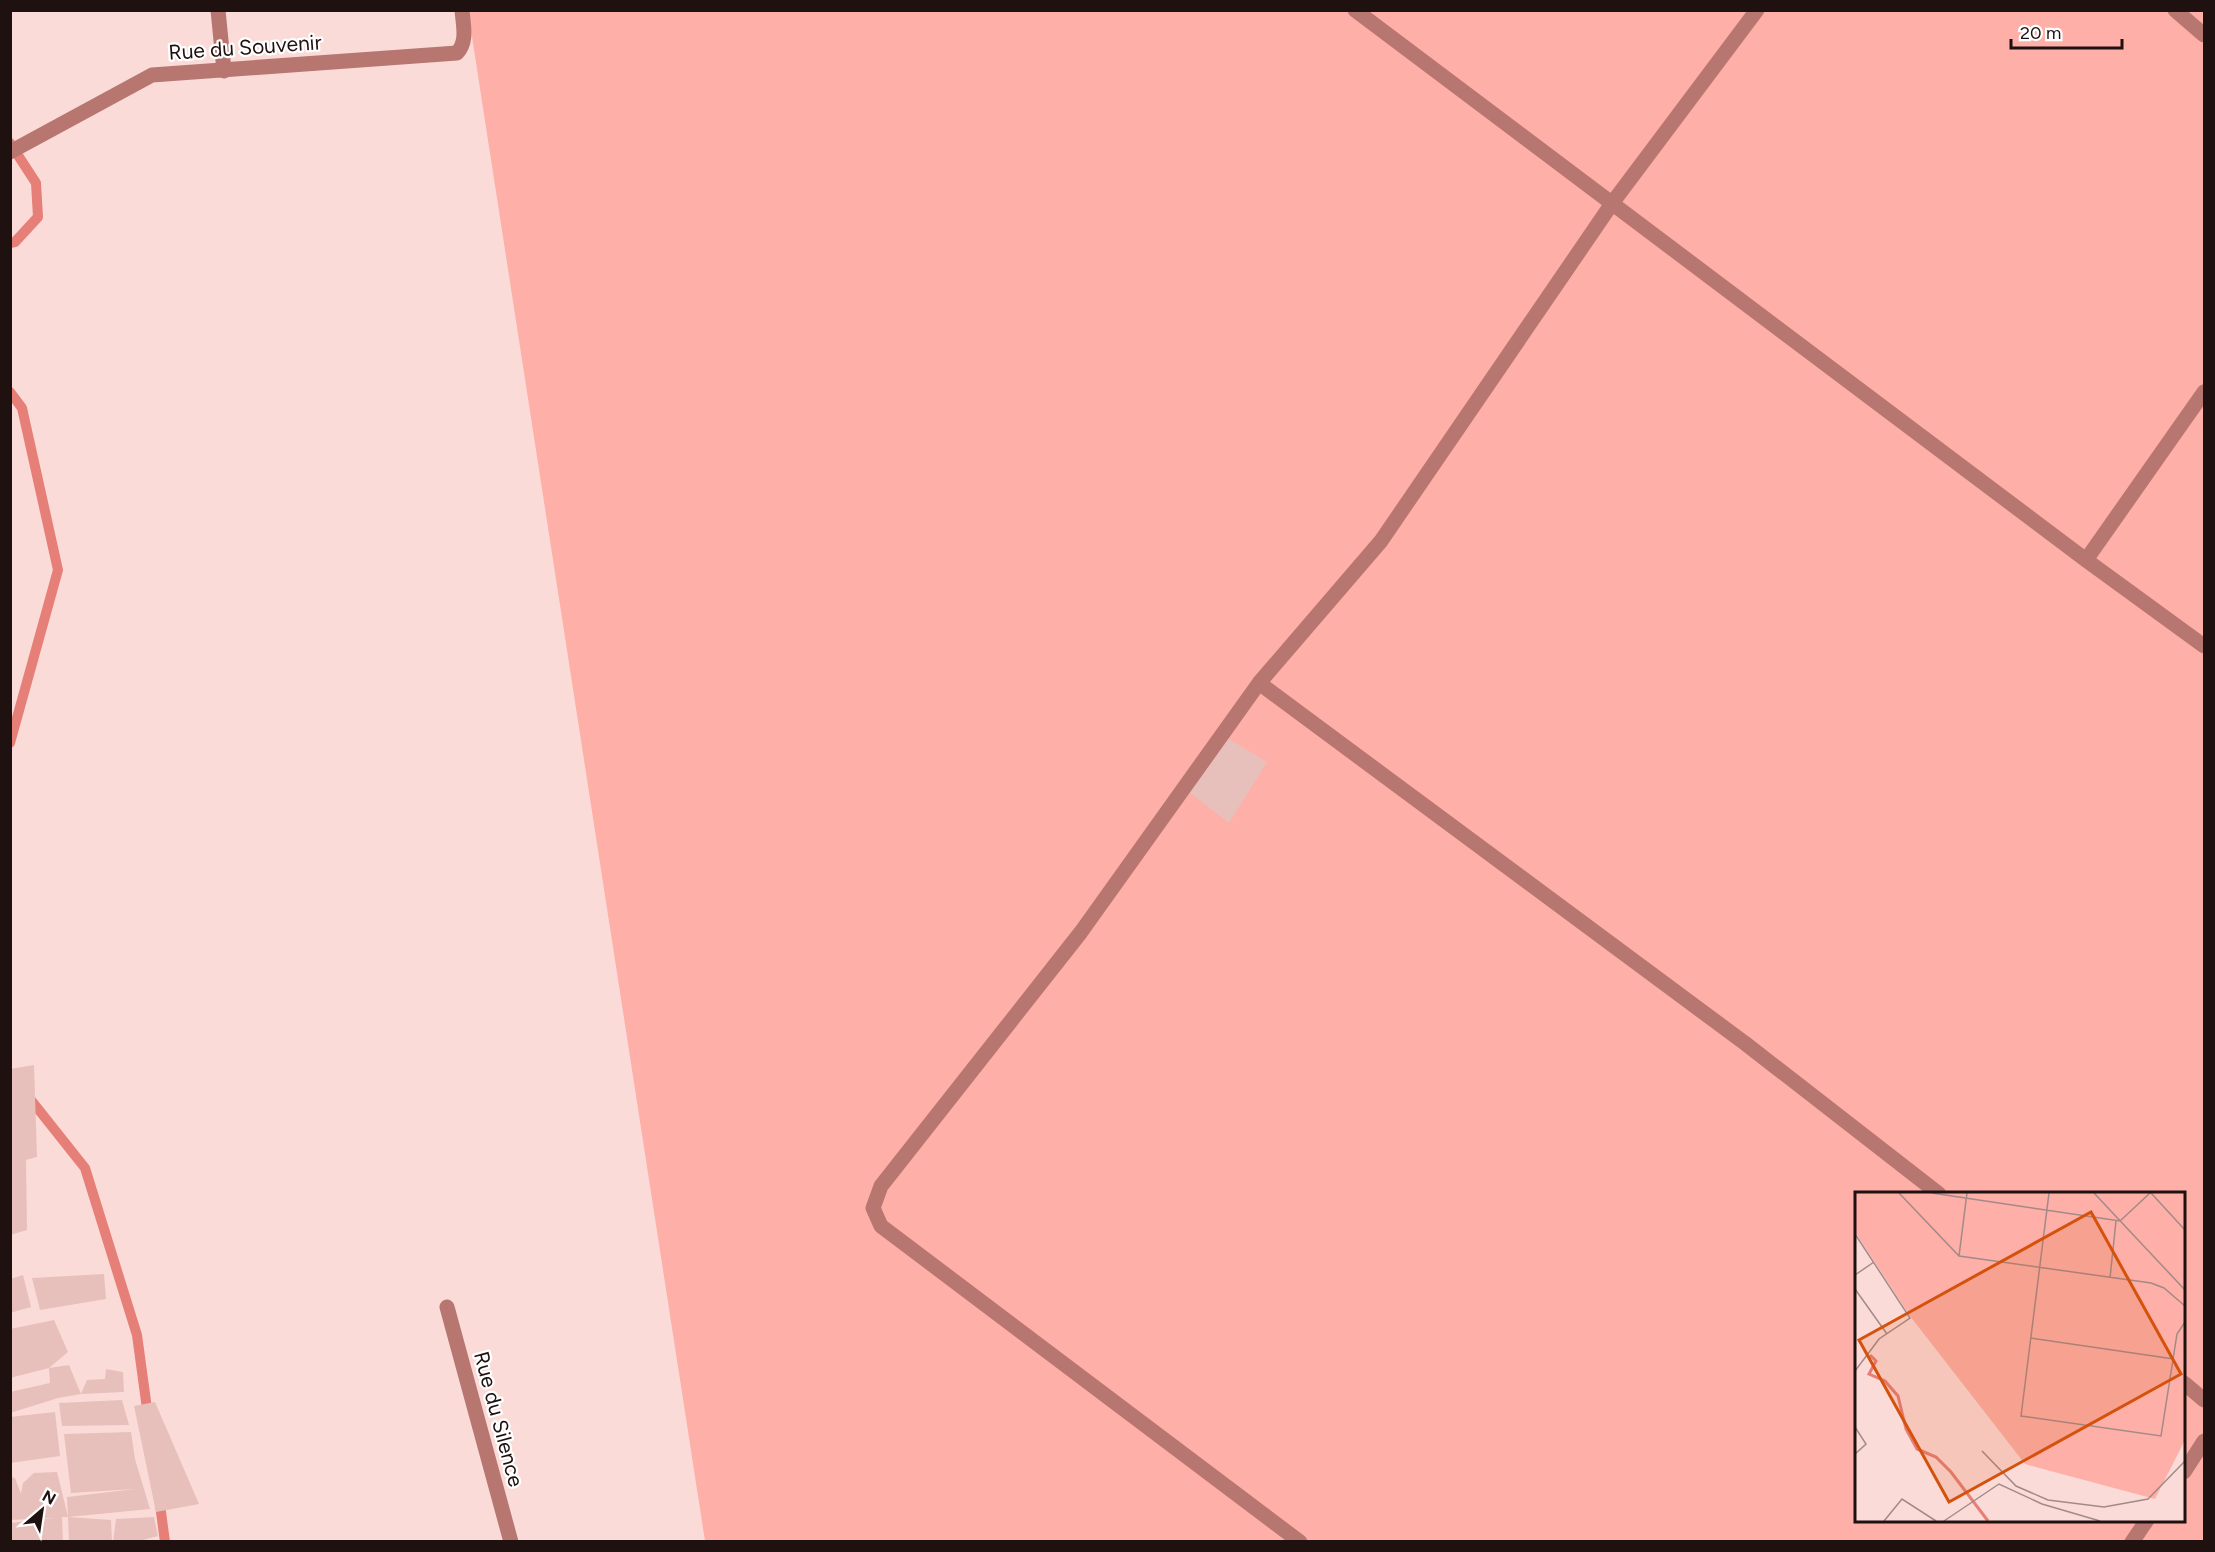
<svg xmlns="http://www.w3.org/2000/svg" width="2215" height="1552" viewBox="0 0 2215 1552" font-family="Figtree,sans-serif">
<rect width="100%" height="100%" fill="#fbdbd7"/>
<path fill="#fdafa8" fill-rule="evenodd" d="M468,11H2204V1541H705ZM1856,1194H2184V1520H1856Z"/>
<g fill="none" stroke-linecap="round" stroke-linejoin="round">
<path stroke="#e57f77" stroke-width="10" d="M10,143L36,183L38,217L15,242L10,243
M10,392L22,408L58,570L10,743
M27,1095L85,1168L137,1335L148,1416
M159,1497L165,1542"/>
</g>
<path fill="#e7c0bb" d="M1227,738L1267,762L1229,823L1188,791Z
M34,1065L37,1157L26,1160L27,1230L10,1235V1069Z
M104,1274L106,1299L40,1310L32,1278Z
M23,1275L31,1307L10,1313V1279Z
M54,1320L68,1352L49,1368L10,1378V1329Z
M69,1365L81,1394L58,1398L10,1413V1392L50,1383L49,1368Z
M106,1369L123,1372L124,1392L81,1394L87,1380L105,1379Z
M122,1400L129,1425L62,1426L59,1403Z
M155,1402L199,1504L156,1512L134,1406Z
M55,1412L60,1456L10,1463V1417Z
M131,1432L135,1459L150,1509L68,1517L67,1497L135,1489L71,1493L64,1434Z
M57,1472L68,1517L111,1520L112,1542H69L68,1517H62L63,1542H10V1523L53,1518L10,1520V1477L15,1478L21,1494L23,1483L34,1473Z
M154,1517L158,1536L135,1542H113L116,1519Z"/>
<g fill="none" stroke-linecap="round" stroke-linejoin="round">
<path stroke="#b87670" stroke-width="15" d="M218,10L224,71
M1355,10L2086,560L2204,646
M2175,10L2204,35
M10,152L152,75L457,53C468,41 463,25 462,10
M2086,560L2204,392
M1259,683L1746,1044L1939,1194
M447,1307L511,1542
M2184,1383L2204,1400
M2184,1472L2204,1441
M1300,1542L881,1226L873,1208L881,1186L1081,932L1259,683L1381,541L1613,202L1757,10
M2132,1542L2147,1520"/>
</g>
<g text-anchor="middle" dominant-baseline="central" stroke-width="4.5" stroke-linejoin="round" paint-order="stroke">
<g font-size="21" fill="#1e1110" stroke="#fff">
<text transform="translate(245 47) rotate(-4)">Rue du Souvenir</text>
<text transform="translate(499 1419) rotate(75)">Rue du Silence</text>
</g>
</g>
<g transform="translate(1855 1192)">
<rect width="330" height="330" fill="#fbdbd7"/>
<path d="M0,1H330V248L300,307L170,272L55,124L0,40Z" fill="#fdafa8"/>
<path fill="none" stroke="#e57f77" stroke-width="3" d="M15,163L21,169L14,182L30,189L43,204L51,237L62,257L81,265L96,280L133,329"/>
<path fill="none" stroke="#a38a87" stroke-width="1.5" d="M44,1L104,64L296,91L309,96L330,114M77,1L265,29L295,1M194,1L166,224L306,244L322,142L330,130M239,1L330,98M296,1L330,38M0,42L55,126L24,147L0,179M104,64L112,1M0,83L19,70M255,86L261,29M0,97L32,142M175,146L319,167M0,235L11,252L0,262M127,259L161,294L193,308L249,315L293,307L330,269M29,329L47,307L81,329M89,329L144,292L187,312L245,329"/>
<path fill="#d4520c" fill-opacity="0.15" stroke="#d4520c" stroke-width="3" d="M236,20L326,182L94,310L4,148Z"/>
<rect width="330" height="330" fill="none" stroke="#1e1110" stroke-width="3"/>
</g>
<rect width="2215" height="1552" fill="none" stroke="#1e1110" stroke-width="24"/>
<g transform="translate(42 1510) rotate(29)" stroke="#ffffff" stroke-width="4.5" paint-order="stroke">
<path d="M0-4.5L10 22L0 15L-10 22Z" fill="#1e1110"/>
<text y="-9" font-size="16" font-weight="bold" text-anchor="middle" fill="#1e1110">N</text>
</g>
<path d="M2011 39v9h111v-9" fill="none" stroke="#1e1110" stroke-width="3"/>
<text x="2020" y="39" font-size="18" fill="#1e1110" stroke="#ffffff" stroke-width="4.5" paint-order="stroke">20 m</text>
</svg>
